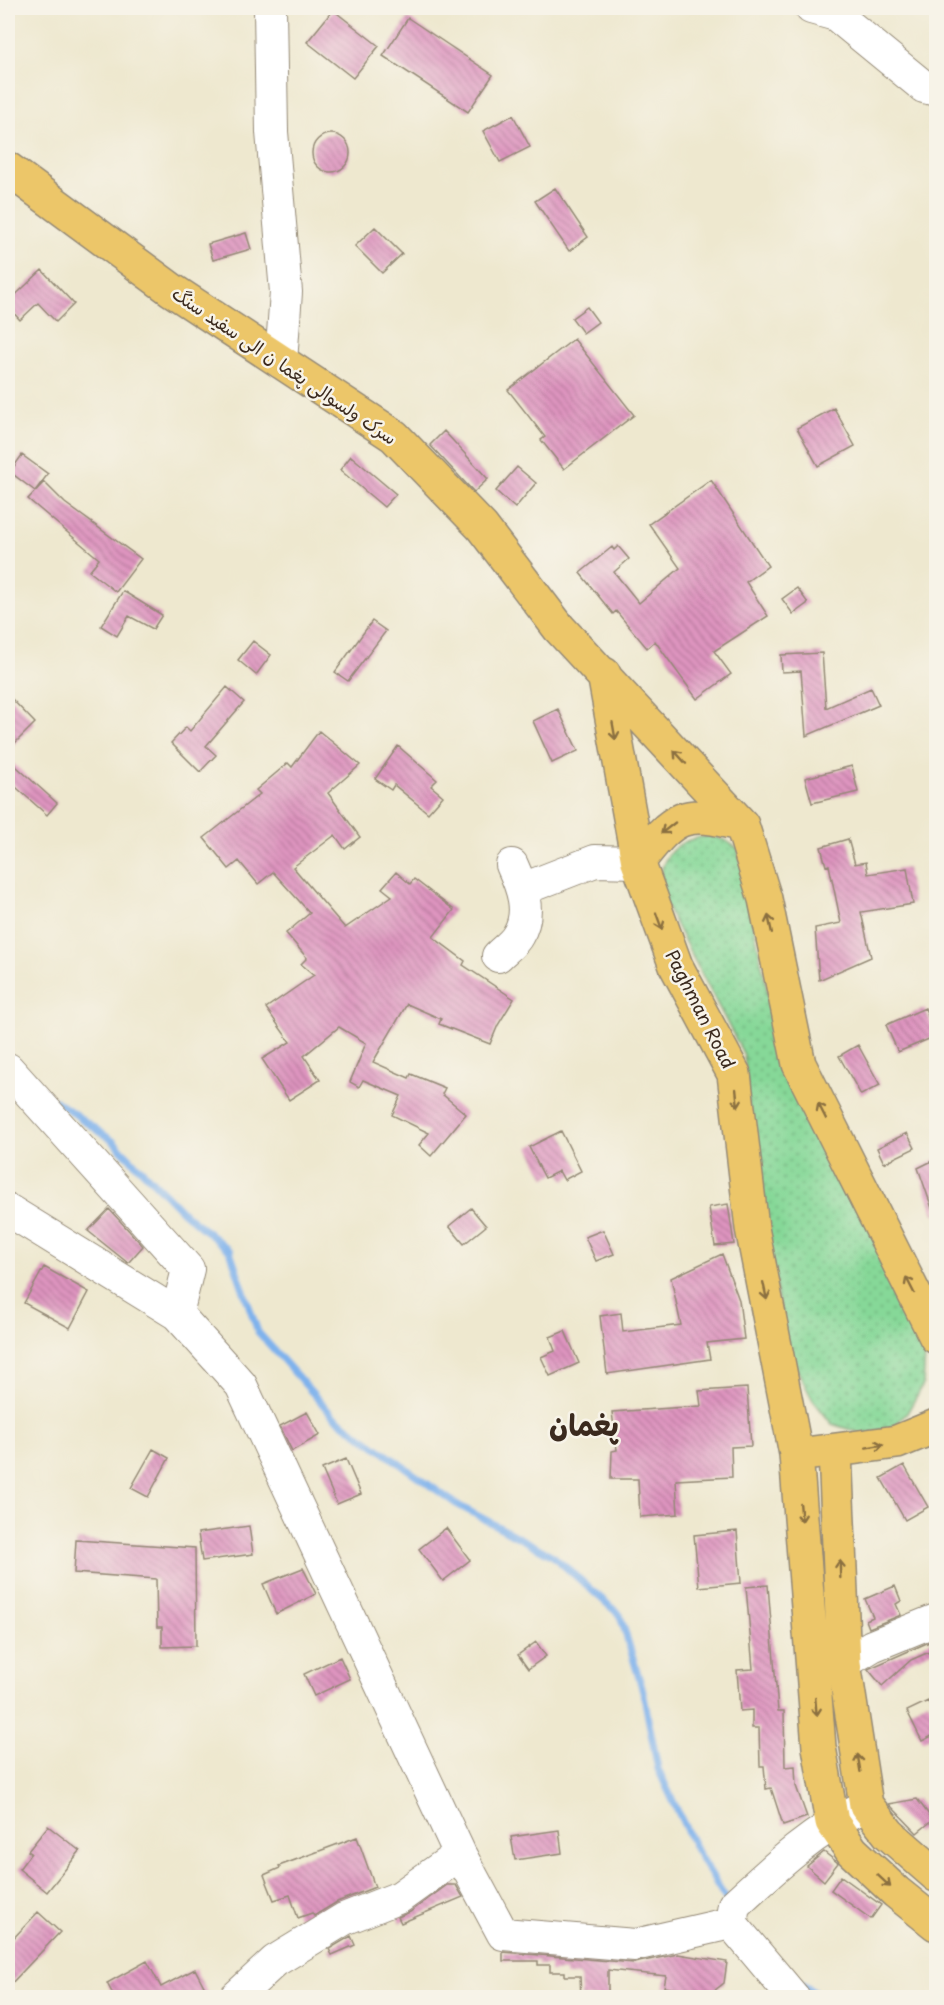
<svg xmlns="http://www.w3.org/2000/svg" width="944" height="2005" viewBox="0 0 944 2005" font-family="'Playpen Sans','Playpen Sans Arabic',sans-serif">
<defs>
<pattern id="park-dots" width="8" height="8" patternUnits="userSpaceOnUse" patternTransform="scale(1.5)"><rect width="8" height="8" fill="#86d898"/><path d="M2 2h.1M6 6h.1" fill="none" stroke="#6faf7b" stroke-width="1.8" stroke-linecap="round"/></pattern>
<pattern id="building-back-hatch" width="6" height="6" patternUnits="userSpaceOnUse" patternTransform="scale(1.5)"><rect width="6" height="6" fill="#de94bf"/><path d="M-1 5l2 2M0 0l6 6M5-1l2 2" fill="none" stroke="#b5799b"/></pattern>
</defs>
<rect width="100%" height="100%" fill="#f7f3e8"/>
<filter id="ink" filterUnits="userSpaceOnUse"><feTurbulence type="fractalNoise" baseFrequency=".0167" numOctaves="2"/><feDisplacementMap in="SourceGraphic" scale="12" xChannelSelector="R" yChannelSelector="G"/><feConvolveMatrix kernelMatrix="1 2 1 2 8 2 1 2 1" color-interpolation-filters="sRGB"/></filter>
<filter id="wash" filterUnits="userSpaceOnUse"><feTurbulence type="fractalNoise" baseFrequency=".008" numOctaves="4" result="noise"/><feDisplacementMap in="SourceGraphic" scale="24" xChannelSelector="R" yChannelSelector="G"/><feGaussianBlur stdDeviation="1.35" result="paint"/><feColorMatrix in="noise" values="0 0 0 0 0 0 0 0 0 0 0 0 0 0 0 0 0 1.4 0 .05"/><feComposite in="paint" operator="in"/></filter>
<g filter="url(#wash)">
<rect width="100%" height="100%" fill="#eee8cf"/>
<path fill="url(#park-dots)" stroke="#60815b" stroke-width="1.5" d="M710,836L725,840L738,849L780,1053L900,1284L925,1355L923,1385L907,1413L893,1427L864,1434L832,1424L813,1400L786,1348L752,1139L744,1055L663,900C654,862 671,839 710,836Z"/>
<g fill="none" stroke-linecap="round" stroke-linejoin="round">
<path stroke="#7fb2ec" stroke-width="7" d="M56,1101L113,1141L183,1212L230,1251L258,1332L333,1416L456,1504L553,1556L620,1615L643,1691L658,1769L696,1850L727,1901
M799,1983L824,1998"/>
</g>
<g id="blocks">
<path fill="url(#building-back-hatch)" d="M333,10L379,46L353,78L307,42Z
M408,18L493,75L468,112L383,56Z
M513,115L530,147L500,162L483,131Z
M312 153a19 19 0 1 1 38 0a19 19 0 1 1-38 0Z
M555,188L588,237L569,251L535,201Z
M375,227L402,254L382,273L355,246Z
M246,233L251,249L213,260L208,244Z
M42,270L74,304L56,322L38,303L20,320L8,307V302Z
M587,307L598,322L583,333L572,318Z
M574,339L634,415L564,469L541,440L545,437L508,390Z
M834,408L855,446L818,466L797,428Z
M444,431L488,479L474,492L430,445Z
M22,455L48,474L35,491L10,472Z
M351,456L396,494L384,507L340,470Z
M517,467L536,483L515,508L496,491Z
M711,480L768,566L746,582L768,616L714,651L731,674L697,699L655,641L647,648L616,611L613,614L580,573L612,547L614,550L618,546L629,559L614,572L639,603L680,568L649,524Z
M44,482L65,503L141,559L116,592L89,571L99,559L28,499Z
M797,588L808,603L793,614L782,599Z
M123,591L162,615L153,629L129,616L117,636L101,626Z
M372,621L386,631L348,681L335,672Z
M253,641L271,655L256,675L238,660Z
M822,653L826,708L871,688L879,705L806,736L801,671L782,672L781,655Z
M227,687L244,702L206,746L216,755L200,772L171,743L186,727L190,731Z
M8,695L35,723L8,750Z
M558,709L578,751L552,763L533,721Z
M319,731L360,765L328,793L360,837L345,849L335,835L293,867L345,928L392,896L382,888L396,872L410,884L414,879L454,910L433,937L465,961L463,965L514,999L498,1025L490,1044L439,1024L441,1019L407,1004L373,1062L409,1078L411,1074L445,1088L442,1094L466,1114L431,1156L419,1145L429,1133L392,1115L401,1096L363,1080L359,1087L350,1082L366,1043L339,1027L304,1056L320,1080L289,1100L262,1059L290,1042L266,1008L314,975L301,964L307,958L286,933L310,913L273,872L258,884L239,861L229,869L204,838L260,794L256,790L288,763L292,767Z
M398,746L437,780L431,786L443,796L428,813L394,785L391,790L375,779Z
M8,759L57,803L47,815L8,780Z
M852,766L858,792L812,803L805,778Z
M848,839L855,864L866,862L868,874L907,868L913,904L861,912L871,957L819,980L815,928L841,923L829,865L826,866L821,847Z
M925,1008L936,1036L898,1052L886,1025Z
M858,1045L880,1085L861,1095L839,1056Z
M561,1131L581,1171L564,1180L559,1171L545,1178L529,1147Z
M907,1133L915,1148L884,1163L877,1148Z
M936,1159V1214H934L918,1168Z
M728,1204L734,1244L715,1246L709,1207Z
M471,1208L486,1226L464,1244L449,1226Z
M109,1209L143,1246L128,1263L88,1231Z
M603,1230L614,1254L596,1261L585,1237Z
M722,1254L739,1300L744,1339L707,1343L710,1359L607,1374L600,1316L621,1313L623,1332L681,1325L671,1278Z
M44,1267L89,1292L70,1328L24,1303Z
M565,1331L579,1363L550,1376L541,1357L555,1351L550,1337Z
M747,1388L751,1446L731,1447L732,1477L676,1480L678,1514L640,1517L638,1479H611L612,1451L617,1450L612,1412L701,1406L699,1391Z
M307,1412L320,1435L292,1451L280,1426Z
M153,1449L169,1458L148,1497L131,1488Z
M346,1459L361,1494L337,1504L322,1469Z
M904,1465L928,1507L905,1520L881,1478Z
M249,1526L253,1554L202,1561L198,1533Z
M446,1528L470,1560L443,1581L419,1549Z
M737,1531L741,1583L699,1587L694,1535Z
M76,1540L195,1548L196,1646L162,1647V1627H157L156,1579L74,1573Z
M303,1568L316,1594L276,1614L263,1584Z
M768,1585L778,1711H784L785,1767L795,1766L796,1786L807,1817L783,1825L771,1788L766,1789L764,1766H760L759,1728H752V1710L740,1711L737,1670L753,1669L746,1587Z
M895,1586L901,1601L896,1604L901,1615L869,1628L866,1620L873,1617L865,1599Z
M936,1639V1649L911,1660L882,1686L868,1669Z
M536,1642L546,1656L528,1669L518,1655Z
M340,1657L350,1679L314,1696L304,1674Z
M928,1701L936,1718V1734L922,1741L907,1711Z
M917,1799L933,1820L917,1833L889,1804Z
M48,1826L80,1851L47,1892L19,1869L31,1853L28,1851Z
M559,1830L562,1853L515,1860L511,1837Z
M357,1837L375,1887L337,1902L314,1916L312,1913L298,1918L290,1895L274,1900L264,1875L280,1868L279,1866Z
M824,1852L838,1863L824,1881L807,1866Z
M841,1876L881,1905L871,1919L831,1890Z
M447,1885H456L463,1897L401,1923L398,1917L410,1912Z
M38,1912L60,1932L8,1987V1944Z
M351,1936L355,1945L332,1955L329,1949Z
M503,1952L634,1963L678,1954L727,1962L724,1983L710,1994L664,1987L666,1976L608,1970V1998H581L580,1976H565V1972H550V1965H538V1961H503Z
M147,1961L161,1987L195,1969L210,1998H115L107,1983Z"/>
</g>
</g>
<g filter="url(#ink)">
<use href="#blocks" fill-opacity="0" stroke="#948976" stroke-width="1.5"/>
<g fill="none" stroke-linecap="round" stroke-linejoin="round">
<defs>
<path id="minor" d="M270,8L272,132L286,292L281,362
M811,8L836,15L924,87L936,90
M523,889L595,861L638,862
M498,956C504,950 514,943 518,935C532,912 522,887 512,865
M8,1069L188,1269L177,1314
M8,1210L177,1314L241,1385L460,1854L503,1934L635,1945L731,1923
M844,1663L872,1646L936,1620
M235,1998L275,1961L344,1919L400,1897L460,1854
M794,1998L731,1923L734,1905C776,1866 814,1831 866,1805"/>
<path id="major" d="M8,169L172,290L394,436L482,527L559,628L742,825L765,899L799,1064L936,1337
M604,674L638,862L676,966L734,1074L752,1228L796,1454L819,1747L832,1822L852,1851L896,1892L936,1924
M638,862C675,815 683,809 742,825
M835,1451L844,1663L866,1805L889,1834L936,1875
M813,1453L897,1442L936,1426"/>
</defs>
<use href="#minor" stroke="#948976" stroke-width="34"/>
<use href="#major" stroke="#948976" stroke-width="36"/>
<use href="#minor" stroke="#fff" stroke-width="32"/>
<use href="#major" stroke="#ecc669" stroke-width="33"/>
</g>
<defs><path id="oneway-shaft" d="M-6 0H5M1.5-3L5.5 0L1.5 3" fill="none" stroke-width="1.6" stroke-linecap="round" stroke-linejoin="round" transform="scale(1.5)"/></defs>
<g stroke="#8b7040">
<use href="#oneway-shaft" transform="translate(614 731) rotate(80)"/>
<use href="#oneway-shaft" transform="translate(680 757) rotate(-132)"/>
<use href="#oneway-shaft" transform="translate(668 828) rotate(142)"/>
<use href="#oneway-shaft" transform="translate(659 921) rotate(70)"/>
<use href="#oneway-shaft" transform="translate(770 924) rotate(-102)"/>
<use href="#oneway-shaft" transform="translate(737 1098) rotate(84)"/>
<use href="#oneway-shaft" transform="translate(822 1111) rotate(-117)"/>
<use href="#oneway-shaft" transform="translate(910 1285) rotate(-117)"/>
<use href="#oneway-shaft" transform="translate(765 1291) rotate(78)"/>
<use href="#oneway-shaft" transform="translate(875 1446) rotate(-10)"/>
<use href="#oneway-shaft" transform="translate(801 1513) rotate(85)"/>
<use href="#oneway-shaft" transform="translate(840 1569) rotate(-92)"/>
<use href="#oneway-shaft" transform="translate(816 1707) rotate(85)"/>
<use href="#oneway-shaft" transform="translate(859 1763) rotate(-99)"/>
<use href="#oneway-shaft" transform="translate(884 1881) rotate(43)"/>
</g>
</g>
<g text-anchor="middle" dominant-baseline="central" stroke-width="5" stroke-linejoin="round" paint-order="stroke">
<g font-size="18" fill="#3b2a1e" stroke="#f7f3e8">
<text transform="translate(285 365) rotate(34)">سرک ولسوالی پغما ن الی سفید سنگ</text>
<text transform="translate(701 1009) rotate(63)">Paghman Road</text>
</g>
<g font-size="30" font-weight="bold" fill="#3b2a1e" stroke="#f7f3e8">
<text x="584" y="1423">پغمان</text>
</g>
</g>
<rect width="944" height="2005" fill="none" stroke="#f7f3e8" stroke-width="30"/>
</svg>
